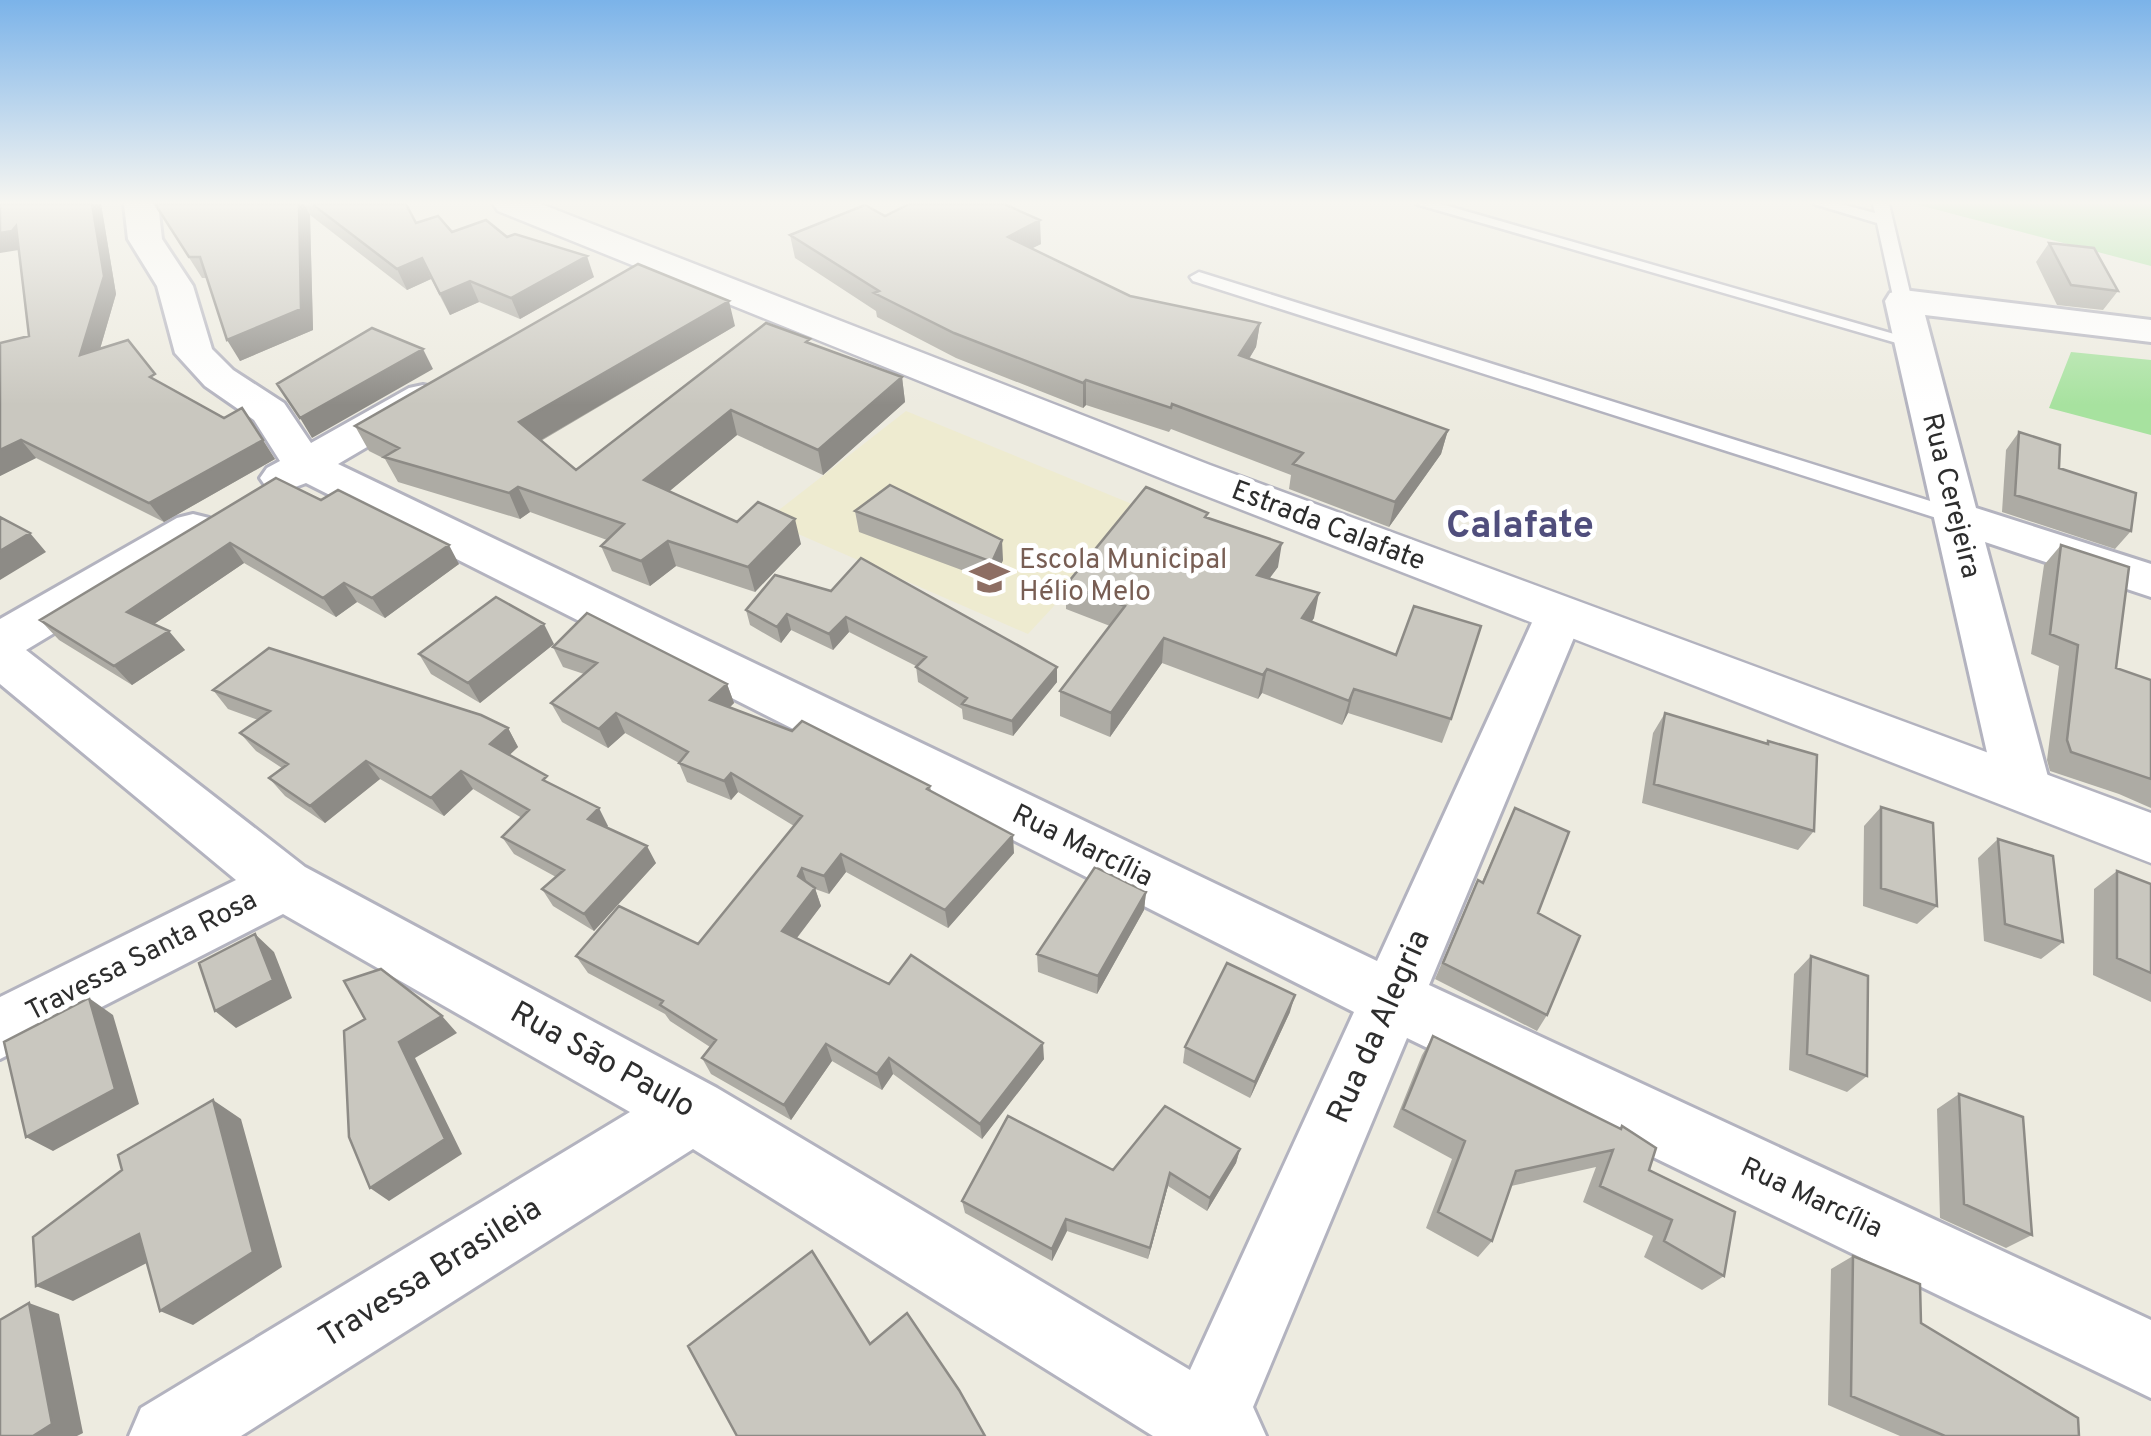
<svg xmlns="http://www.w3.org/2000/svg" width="2151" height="1436" viewBox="0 0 2151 1436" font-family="Overpass,sans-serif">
<rect width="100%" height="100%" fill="#edebe0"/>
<path fill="#eeebd0" d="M906,411L1144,509L1028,634L766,520Z"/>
<path fill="#a7e29f" d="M1915,204H2151V266Z
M2071,352L2151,360V435L2049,408Z"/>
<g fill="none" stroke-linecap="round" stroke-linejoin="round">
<defs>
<path id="lane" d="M1416,204H1441L1922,342L1913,347L1907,346Z
M1814,204H1841L1875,213L1873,204H1889L1912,301L1909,305L1894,301L1877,223Z
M1199,272L1962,511L1965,516L1954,523L1946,521L1193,281L1190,277Z"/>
<path id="street" d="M124,204H158L162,239L193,286L212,349L233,370L284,403L311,443L409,388L423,385L437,388L443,397L437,406L338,464L1377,961L1535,616L1542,604L1559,599L1576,604L1583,616L1429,985L2151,1320V1398L1407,1038L1253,1407L1266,1436H1153L693,1149L241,1436H129L141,1408L630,1112L283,914L0,1059V997L236,880L0,684V619L177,518L193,514L209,518L216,529L209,540L26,650L305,867L717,1088L1190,1370L1354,1012L306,483L282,492L267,488L260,478L267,468L280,461L254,420L205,386L175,353L157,286L128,239Z
M1903,290L2151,320V342L1925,315L1976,508L2151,564V597L1985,542L2051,788L2042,804L2023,810L2004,804L1995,788L1885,301L1890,293Z"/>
<path id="secondary" d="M493,204H541L1210,465L2151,813V863L1178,485L498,211Z"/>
</defs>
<use href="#lane" stroke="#b3b3bf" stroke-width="5"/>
<use href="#street" stroke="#b3b3bf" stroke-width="6"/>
<use href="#secondary" stroke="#b3b3bf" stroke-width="5"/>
<use href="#lane" fill="#fff" fill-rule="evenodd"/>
<use href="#street" fill="#fff" fill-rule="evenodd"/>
<use href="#secondary" fill="#fff" fill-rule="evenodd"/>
</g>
<path fill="#adaba4" d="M0,204H101L116,294L100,349L161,383L275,459L164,522L36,458L0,476V343L29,336L18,250Z
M155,204H406L416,223L452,232L507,237L594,277L520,319L479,302L450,315L431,279L407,290L310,215L313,330L240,361L207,278H202Z
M885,216L1041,244L1032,248L1130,296L1260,323L1256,347L1249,359L1448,430L1441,454L1389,527L1289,489L1291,475L1171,429L1169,432L1086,405L1083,408L956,358L877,317L876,311L795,258L790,235Z
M2049,243L2118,291L2103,310L2057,305L2036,262Z
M735,326L541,441L576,470L811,344L902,377L905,402L823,475L737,435L669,491L737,522L801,544L755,592L676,566L650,586L612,571L601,546L607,540L530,512L520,519L398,482L385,459L369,451L355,426Z
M2019,432L2131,531L2115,549L2002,512L2006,450Z
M276,478L459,564L385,618L357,602L336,617L244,563L154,624L185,650L132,685L59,640L40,620Z
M855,511L1003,560L994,582L859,532Z
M1208,518L1278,567L1269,579L1314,618L1312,621L1451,719L1442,743L1348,713L1342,725L1262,693L1258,699L1162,663L1110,737L1060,716V691L1110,626L1066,609V585Z
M2061,545L2116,668L2151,680V808L2119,794L2050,771L2047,760L2059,666L2031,654L2044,565Z
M775,575L1057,682L1013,736L963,719L962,709L918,682L916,666L849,632L833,650L791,630L781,643L750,625L746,610Z
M554,644L480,703L431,674L419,654Z
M553,647L727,684L734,703L730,707L930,786L931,791L1014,853L948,928L846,872L829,894L815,889L821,906L797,938L1044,1059L982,1139L893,1074L882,1090L832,1061L791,1120L711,1074L702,1058L710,1047L670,1021L665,1014L588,973L576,956L698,944L794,826L738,792L731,800L687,782L679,763L625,733L608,748L562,722L551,703L584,674L563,667Z
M213,690L508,728L518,747L509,755L608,826L607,827L656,863L594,931L553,906L542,889L556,877L514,854L502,837L522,818L473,789L444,816L380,779L325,823L285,796L269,778L282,768L256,751L240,733L258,720L228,709Z
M1665,713L1766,743L1768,741L1814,831L1798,850L1642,803L1653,733Z
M1881,807L1937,906L1917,924L1863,906L1864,826Z
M1515,808L1538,913L1547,1015L1537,1031L1435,979L1470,897L1478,880L1482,882Z
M1998,839L2063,942L2041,959L1984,941L1978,858Z
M2117,871L2151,884V1002L2093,975L2094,889Z
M1146,892L1144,910L1097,994L1038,972L1037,954Z
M1811,956L1867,1076L1847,1092L1789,1070L1794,974Z
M1290,1012L1250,1098L1183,1063L1185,1047Z
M1433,1036L1620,1129L1622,1126L1649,1170L1724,1276L1702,1290L1644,1257L1653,1236L1583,1202L1596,1167L1511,1186L1492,1241L1478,1257L1426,1228L1452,1159L1393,1127L1422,1055Z
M1959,1094L2032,1235L2006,1248L1940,1218L1937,1109Z
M1240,1149L1236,1163L1207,1211L1168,1186L1148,1259L1067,1231L1052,1261L965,1213L962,1201L1113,1170Z
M1853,1256L1921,1323L2079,1436H1900L1828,1405L1831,1269Z"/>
<path fill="#8d8b86" d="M92,204H101L116,294L93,373L80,355Z
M299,204H304L310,215L313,330L240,361L227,340Z
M1040,220L1041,244L1009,260L1008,237Z
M16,226L25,249L0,253V233Z
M587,256L594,277L520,319L511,298Z
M422,258L431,279L407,290L397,269Z
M470,281L479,302L450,315L440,294Z
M729,301L735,326L529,447L519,422Z
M1260,323L1256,347L1236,380L1239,355Z
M423,349L433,369L312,438L300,418Z
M902,377L905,402L823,475L818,450Z
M1086,380V405L1083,408V383Z
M731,410L737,435L653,505L644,480Z
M1448,430L1441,454L1389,527L1395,502Z
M21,440L36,458L0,476V450Z
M263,440L275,459L164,522L149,503Z
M518,487L530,512L520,519L509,493Z
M795,519L801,544L755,592L748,567Z
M30,533L46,552L0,580V551Z
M1002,540L1003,560L994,582L992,562Z
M668,541L676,566L650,586L641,561Z
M230,543L244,563L144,631L127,612Z
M1282,543L1278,567L1253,600L1257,575Z
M449,545L459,564L385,618L372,598Z
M344,583L357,602L336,617L323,598Z
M1319,593L1314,618L1297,642L1302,618Z
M787,614L791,630L781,643L777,627Z
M846,617L849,632L833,650L829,634Z
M544,624L554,644L480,703L468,683Z
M169,631L185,650L132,685L114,666Z
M1164,638L1162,663L1110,737L1111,713Z
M1057,667V682L1013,736L1012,721Z
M1267,669L1262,693L1258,699L1263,675Z
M727,684L734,703L717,720L710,700Z
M1354,689L1348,713L1342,725L1349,701Z
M616,713L625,733L608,748L599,729Z
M508,728L518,747L501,763L490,744Z
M366,761L380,779L325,823L310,806Z
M461,771L473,789L444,816L431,798Z
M731,773L738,792L731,800L724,781Z
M599,808L608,826L598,837L588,819Z
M1013,835L1014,853L948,928L945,910Z
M647,846L656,863L594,931L584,914Z
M841,854L846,872L829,894L824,876Z
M802,868L808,886L798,876Z
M815,888L821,906L789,948L782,931Z
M1146,892L1144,910L1097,994L1098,976Z
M255,934L274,952L292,998L236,1028L215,1011Z
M1295,995L1290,1012L1250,1098L1255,1082Z
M89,998L113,1015L139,1104L53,1151L26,1137Z
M442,1016L457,1033L415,1058L462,1154L389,1201L370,1188L399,1042Z
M1043,1043L1044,1059L982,1139L980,1124Z
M826,1044L832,1061L791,1120L784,1105Z
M889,1058L893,1074L882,1090L877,1074Z
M213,1100L241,1119L282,1267L193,1325L160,1311Z
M1240,1149L1236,1163L1207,1211L1210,1198Z
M1170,1173L1168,1186L1148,1259L1150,1248Z
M1066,1219L1067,1231L1052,1261V1249Z
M139,1234L172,1250L73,1301L36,1286Z
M29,1303L59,1314L83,1433L77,1436H33Z"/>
<path fill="#c9c7bf" stroke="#8d8b86" stroke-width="2.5" d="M0,204H92L104,276L80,355L128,340L155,374L150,377L224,418L242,408L263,440L149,503L21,440L0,450V343L29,336L16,226L12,231L0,233Z
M155,204H299L301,309L227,340L200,257H189Z
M312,204H406L416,223L438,216L452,232L486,220L507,237L515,234L587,256L511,298L470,281L440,294L422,258L397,269Z
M909,204H1004L1040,220L1008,237L1130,296L1260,323L1239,355L1448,430L1395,502L1293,464L1303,453L1172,404L1171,408L1086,380L1083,383L954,333L874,293L879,291L790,235L865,205L885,216Z
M2049,243L2094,248L2118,291L2071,285Z
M638,264L729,301L519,422L576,470L766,323L810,339L806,342L902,377L818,450L731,410L644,480L737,522L758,502L795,519L748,567L668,541L641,561L601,546L624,524L518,487L509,493L384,457L399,448L355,426Z
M372,328L423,349L300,418L277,384Z
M2019,432L2060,445L2059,468L2136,493L2131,531L2015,495Z
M276,478L321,500L338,490L449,545L372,598L344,583L323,598L230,543L127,612L169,631L114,666L40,620Z
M890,485L1002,540L992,562L855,511Z
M1146,487L1208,513L1205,517L1282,543L1257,575L1319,593L1302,618L1396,655L1414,606L1481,626L1451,719L1354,689L1349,701L1267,669L1263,675L1164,638L1111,713L1060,691L1125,606L1066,585Z
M0,517L30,533L0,551Z
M2061,545L2129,567L2116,668L2151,680V779L2071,752L2067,740L2078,645L2050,634Z
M861,558L1057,667L1012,721L962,704L967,698L916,667L926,657L846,617L829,634L787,614L777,627L746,610L775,575L831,591Z
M496,597L544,624L468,683L419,654Z
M587,613L727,684L710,700L792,731L802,721L930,786L927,789L1013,835L945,910L841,854L824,876L802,868L798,876L815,888L782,931L889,984L911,955L1043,1043L980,1124L889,1058L877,1074L826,1044L784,1105L702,1058L716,1040L660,1005L663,1001L576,956L619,906L698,944L802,816L731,773L724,781L679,763L688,752L616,713L599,729L551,703L597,663L553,647Z
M269,648L481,715L508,728L490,744L547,776L543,780L599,808L588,819L647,846L584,914L542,889L564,870L502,837L529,810L461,771L431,798L366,761L310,806L269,778L288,764L240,733L270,711L213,690Z
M1665,713L1768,744V741L1817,755L1814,831L1654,784Z
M1881,807L1933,823L1937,906L1881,888Z
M1515,808L1569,832L1538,913L1580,936L1547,1015L1443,963L1478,880L1483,883Z
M1998,839L2053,856L2063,942L2005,924Z
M1095,867L1146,892L1098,976L1037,954Z
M2117,871L2151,884V973L2117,958Z
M255,934L273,980L215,1011L199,963Z
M1811,956L1868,976L1867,1076L1807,1054Z
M1227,963L1295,995L1255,1082L1185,1047Z
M381,969L442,1016L399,1042L445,1139L370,1188L349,1137L344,1031L365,1019L344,981Z
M89,998L115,1089L26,1137L4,1042Z
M1433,1036L1621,1129L1622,1126L1656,1148L1649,1170L1735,1212L1724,1276L1664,1241L1672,1220L1600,1186L1613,1150L1516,1171L1492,1241L1438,1212L1465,1141L1403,1109Z
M1959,1094L2023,1117L2032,1235L1964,1204Z
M213,1100L253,1252L160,1311L139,1234L36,1286L33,1237L122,1170L118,1155Z
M1165,1106L1240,1149L1210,1198L1170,1173L1150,1248L1066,1219L1052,1249L962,1201L1008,1116L1113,1170Z
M812,1251L870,1344L907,1313L959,1390L985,1436H737L688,1346Z
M1853,1256L1920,1284L1921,1323L2078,1418L2079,1436H1945L1851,1396Z
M29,1303L52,1424L33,1436H0V1320Z"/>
<linearGradient id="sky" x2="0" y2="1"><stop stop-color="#7bb3e9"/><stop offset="0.5" stop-color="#f7f6f1"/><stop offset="1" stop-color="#f7f6f1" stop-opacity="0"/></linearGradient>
<rect width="2151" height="405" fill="url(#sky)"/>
<defs>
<symbol id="school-bare" viewBox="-9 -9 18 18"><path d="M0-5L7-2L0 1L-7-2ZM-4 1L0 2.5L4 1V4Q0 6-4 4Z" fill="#8d6e63" stroke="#fff" stroke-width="2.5" paint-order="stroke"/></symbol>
</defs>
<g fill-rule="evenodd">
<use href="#school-bare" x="962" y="550" width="55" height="55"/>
</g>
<g text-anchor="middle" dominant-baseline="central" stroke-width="10" stroke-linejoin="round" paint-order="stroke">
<g font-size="28" fill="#2d2d2d" stroke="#fff">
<text transform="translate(1950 496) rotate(76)">Rua Cerejeira</text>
<text transform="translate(1328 527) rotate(21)">Estrada Calafate</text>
<text transform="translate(1082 847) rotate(26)">Rua Marcília</text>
<text transform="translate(142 957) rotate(-27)">Travessa Santa Rosa</text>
<text transform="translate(1811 1199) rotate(25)">Rua Marcília</text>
</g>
<g font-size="28" fill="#785e54" stroke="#fff" text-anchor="start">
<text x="1019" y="561">Escola Municipal<tspan x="1019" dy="32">Hélio Melo</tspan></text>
</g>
<g font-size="32" fill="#2d2d2d" stroke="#fff">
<text transform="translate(1380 1027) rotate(-66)">Rua da Alegria</text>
<text transform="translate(602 1061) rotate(29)">Rua São Paulo</text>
<text transform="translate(431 1274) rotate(-32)">Travessa Brasileia</text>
</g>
<g font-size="38" font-weight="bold" fill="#504e7c" stroke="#fff">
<text x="1520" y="527">Calafate</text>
</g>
</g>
</svg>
